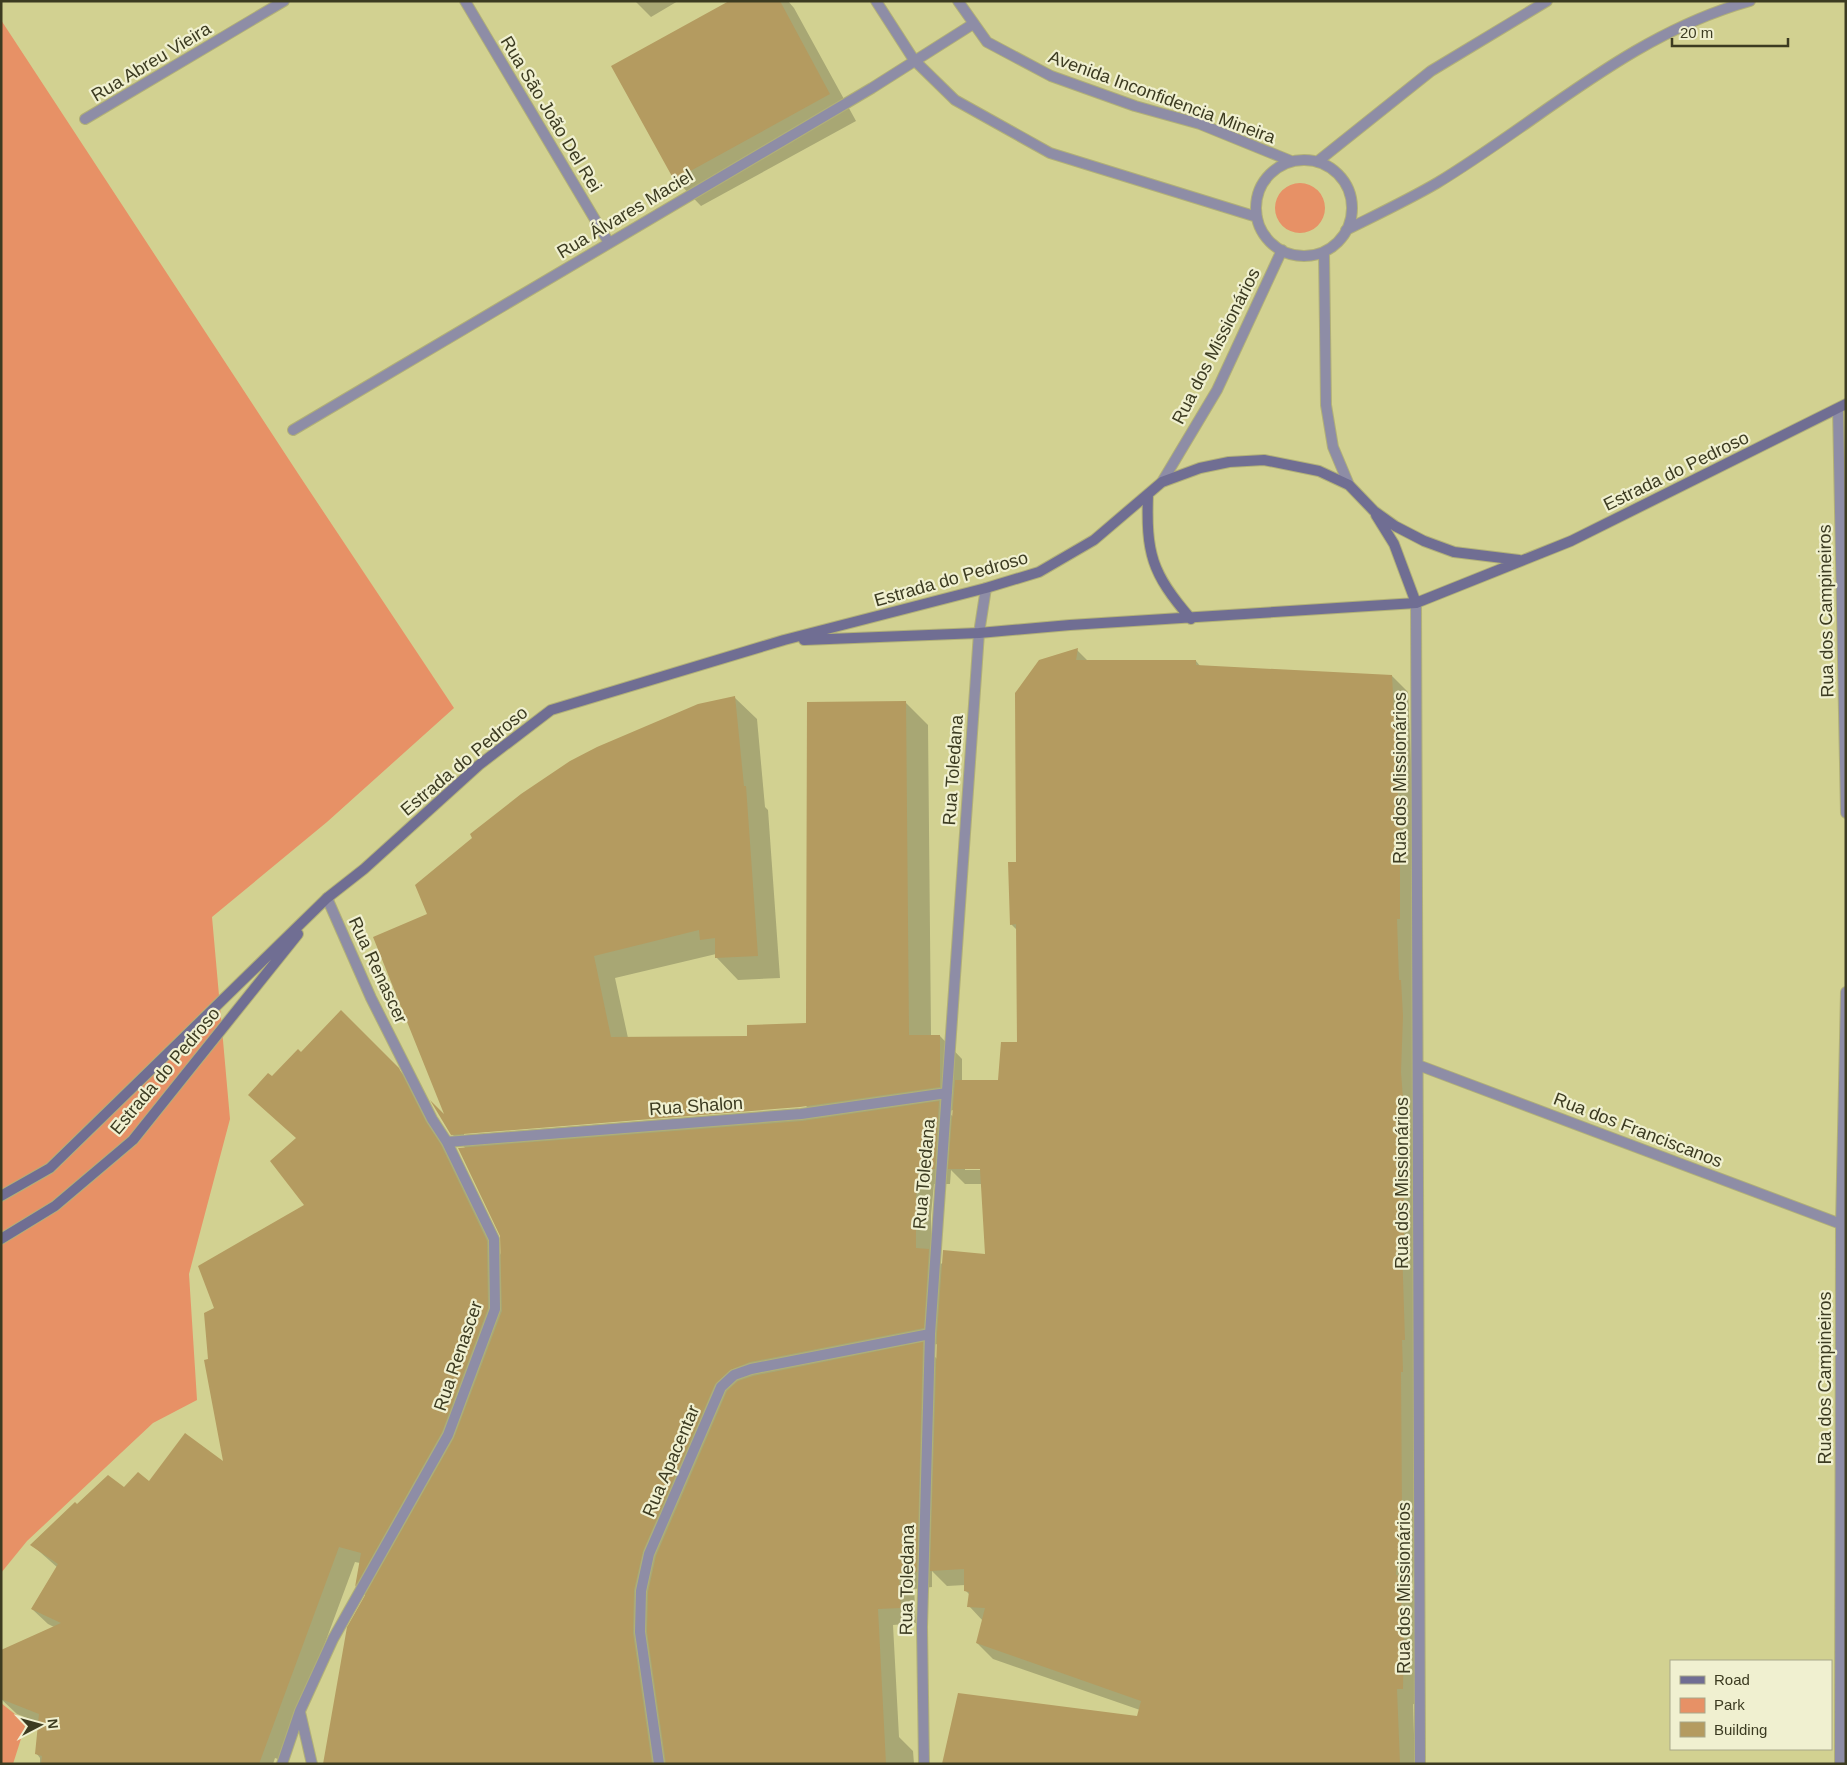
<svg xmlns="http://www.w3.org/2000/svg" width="1847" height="1765" viewBox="0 0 1847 1765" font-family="Helvetica,sans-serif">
<rect width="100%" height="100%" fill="#d2d191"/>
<path fill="#e79166" d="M1,20L299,475L454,708L327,822L212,917L230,1119L189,1274L197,1400L153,1423L27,1541L1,1573Z
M1275 208a25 25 0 1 1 50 0a25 25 0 1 1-50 0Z
M1,1703L26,1723L13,1764H1Z"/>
<path fill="#0003" fill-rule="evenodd" d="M635,1H678L651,17Z
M732,1H788L794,8L856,121L701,206L675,179Z
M1077,650L1088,661H1196L1200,666L1392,676L1408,692L1415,851L1417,1530L1412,1589L1417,1593L1418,1705L1413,1704L1415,1764H1087L1138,1717L1140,1710L993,1659L977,1643L983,1621L969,1606L970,1595L965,1590V1585L947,1586L932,1571V1587L914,1589L916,1623L893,1625L899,1737L913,1751L914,1764H339L366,1596L356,1586L360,1563L355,1562L288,1743L286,1742L278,1759L275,1758L273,1764H40V1758L37,1754L40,1723L17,1714L1,1699L54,1627L48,1624L32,1609L58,1568L32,1545L77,1506L124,1489L225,1464L209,1360L216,1309L306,1205L297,1139L272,1078L301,1053L341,1011L414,1085L456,1162L502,1257V1236L466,1149L452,1134L447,1119L428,915L734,697L757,719L765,807L768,810L780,978L738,980L716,957V954L615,978L628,1038H748L807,1024L906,703L928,725L931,1036H940L962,1059V1081H999L1018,1043L1017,930L1011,924L1017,864ZM806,1105L807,1108L464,1135V1132ZM954,1110L953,1117L948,1111ZM965,1168H987V1170H965ZM951,1170L965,1184H982L986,1255L943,1265L931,1253V1215L934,1184H950ZM938,1344L937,1359L925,1346Z"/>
<path fill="#b49b60" d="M729,1H780L830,94L674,180L611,66Z
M1078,648L1076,660H1196V665L1392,675L1400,835V919H1397L1399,980H1401L1403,1016L1401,1072L1404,1112L1399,1169H1404V1246L1402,1247L1405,1340H1402L1403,1372H1401L1402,1513L1396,1575L1402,1576L1401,1628H1404L1403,1689H1397L1400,1764H942L958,1693L1137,1716L1141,1701L976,1643L985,1608L967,1607L969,1592L964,1591V1569L930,1571L937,1334L943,1250L985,1254L980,1169H948L955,1080H998L1001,1042H1017L1016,924L1010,925L1008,862H1016L1015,693L1039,660Z
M735,696L744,786H746L758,956L715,958V938L700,940L699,930L594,956L611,1037L747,1036V1025L806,1023L807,702L906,701L909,1035H940V1087L800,1107L451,1135L430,1100L444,1114L373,937L427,914L415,885L472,838L470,834L521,794L570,761L597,747L698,704Z
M341,1010L399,1068L426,1122L441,1145L487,1241L488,1308L442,1432L355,1587L361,1553L339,1547L259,1764H41L42,1756L35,1754L39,1714L1,1699V1650L61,1623L31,1609L58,1564L30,1545L75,1502L77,1504L108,1475L124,1487L138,1472L149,1481L185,1433L223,1461L204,1360L208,1359L204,1313L214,1308L198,1266L304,1205L270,1161L296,1138L248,1095L268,1073L272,1076L298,1049L301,1052Z
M939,1101L935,1169H919L916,1198V1248L929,1249L924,1328L750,1362L730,1370L715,1384L643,1551L634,1590L633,1633L652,1764H323L347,1627L454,1438L502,1311L500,1236L458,1148L802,1121Z
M923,1342L917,1572L899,1573L901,1608L878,1609L886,1764H666L647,1632L648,1592L656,1556L727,1391L738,1381L753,1376Z"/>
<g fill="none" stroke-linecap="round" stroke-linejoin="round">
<defs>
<path id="street" d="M465,1L609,243
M876,1L914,60L955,100L1050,153L1257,217
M958,1L987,42L1051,76L1135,106L1200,124L1291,161
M85,119L284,1
M1256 208a48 48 0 1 1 96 0a48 48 0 1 1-96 0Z
M1317,162L1431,71L1547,1
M1346,230C1376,215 1408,200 1437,183C1541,120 1631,34 1750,1
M1324,252L1326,405L1333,447L1349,485
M1838,409L1846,813
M293,430L872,88L973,24
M1162,482L1217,390L1282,250
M1416,603L1420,1764
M1418,1065L1846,1226
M447,1142L801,1114L947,1093
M300,1712L312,1764
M282,1764L300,1711L333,1639L448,1435L495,1309L494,1239L447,1142L432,1119L371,998L327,898
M659,1764L640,1632L641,1591L649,1554L721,1387L734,1375L751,1369L930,1334
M924,1764L922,1627L930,1334L979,633L986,588
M1840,1764L1841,1224L1846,992"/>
<path id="secondary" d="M1148,494C1146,553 1151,573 1191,619
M1376,515L1394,544L1416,603
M804,640L979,633L1070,625L1416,603L1571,541L1846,404
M1,1196L50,1168L327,898L364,869L479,765L551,710L784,640L986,588L1039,572L1094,540L1162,482L1200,468L1229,462L1264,460L1319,471L1349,485L1374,511L1395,526L1424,541L1454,552L1519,560
M1,1239L55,1206L133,1140L298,934"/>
</defs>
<use href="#street" stroke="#b1b078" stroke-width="12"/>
<use href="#secondary" stroke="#b1b078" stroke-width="12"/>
<use href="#street" stroke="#8e8da6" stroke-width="10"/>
<use href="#secondary" stroke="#706e93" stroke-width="10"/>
</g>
<g text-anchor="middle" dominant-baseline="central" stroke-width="4.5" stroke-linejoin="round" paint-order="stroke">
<g font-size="18" fill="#3c3b21" stroke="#f0f0d0">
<text transform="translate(151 62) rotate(-31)">Rua Abreu Vieira</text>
<text transform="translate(1162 97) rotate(20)">Avenida Inconfidencia Mineira</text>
<text transform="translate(551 114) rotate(59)">Rua São João Del Rei</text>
<text transform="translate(625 214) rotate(-31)">Rua Álvares Maciel</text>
<text transform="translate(1216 346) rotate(-63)">Rua dos Missionários</text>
<text transform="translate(1676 471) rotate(-26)">Estrada do Pedroso</text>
<text transform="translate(951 579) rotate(-16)">Estrada do Pedroso</text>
<text transform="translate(1826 611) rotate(-91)">Rua dos Campineiros</text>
<text transform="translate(464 761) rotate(-40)">Estrada do Pedroso</text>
<text transform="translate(953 770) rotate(-86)">Rua Toledana</text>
<text transform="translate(1400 778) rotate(-90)">Rua dos Missionários</text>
<text transform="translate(378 970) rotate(65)">Rua Renascer</text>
<text transform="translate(165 1071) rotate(-50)">Estrada do Pedroso</text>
<text transform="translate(696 1106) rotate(-4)">Rua Shalon</text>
<text transform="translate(1638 1130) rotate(21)">Rua dos Franciscanos</text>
<text transform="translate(924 1174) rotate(-85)">Rua Toledana</text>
<text transform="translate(1402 1183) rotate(-90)">Rua dos Missionários</text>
<text transform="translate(458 1356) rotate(-71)">Rua Renascer</text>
<text transform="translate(1825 1378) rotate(-90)">Rua dos Campineiros</text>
<text transform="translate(671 1461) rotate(-67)">Rua Apacentar</text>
<text transform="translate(907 1580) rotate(-89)">Rua Toledana</text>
<text transform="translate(1404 1588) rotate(-90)">Rua dos Missionários</text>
</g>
</g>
<rect width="1847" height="1765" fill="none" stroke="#3c3b21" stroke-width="5"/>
<rect x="1670" y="1660" width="162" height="90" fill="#f0f0d0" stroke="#a8a88a"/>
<rect x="1680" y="1676" width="25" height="8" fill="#706e93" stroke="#a8a88a"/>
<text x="1714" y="1685" font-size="15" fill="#3c3b21">Road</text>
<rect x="1680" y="1698" width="25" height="15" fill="#e79166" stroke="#a8a88a"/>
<text x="1714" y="1710" font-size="15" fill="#3c3b21">Park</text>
<rect x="1680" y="1722" width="25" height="15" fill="#b49b60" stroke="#a8a88a"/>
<text x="1714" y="1735" font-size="15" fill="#3c3b21">Building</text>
<g transform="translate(40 1725) rotate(84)" stroke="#f0f0d0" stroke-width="4" paint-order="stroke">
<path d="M0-4L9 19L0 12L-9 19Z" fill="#3c3b21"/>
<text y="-8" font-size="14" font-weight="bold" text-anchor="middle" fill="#3c3b21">N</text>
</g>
<path d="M1672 38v8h116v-8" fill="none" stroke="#3c3b21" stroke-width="2.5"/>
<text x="1680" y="38" font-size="15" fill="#3c3b21" stroke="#f0f0d0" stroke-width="4" paint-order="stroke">20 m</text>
</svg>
